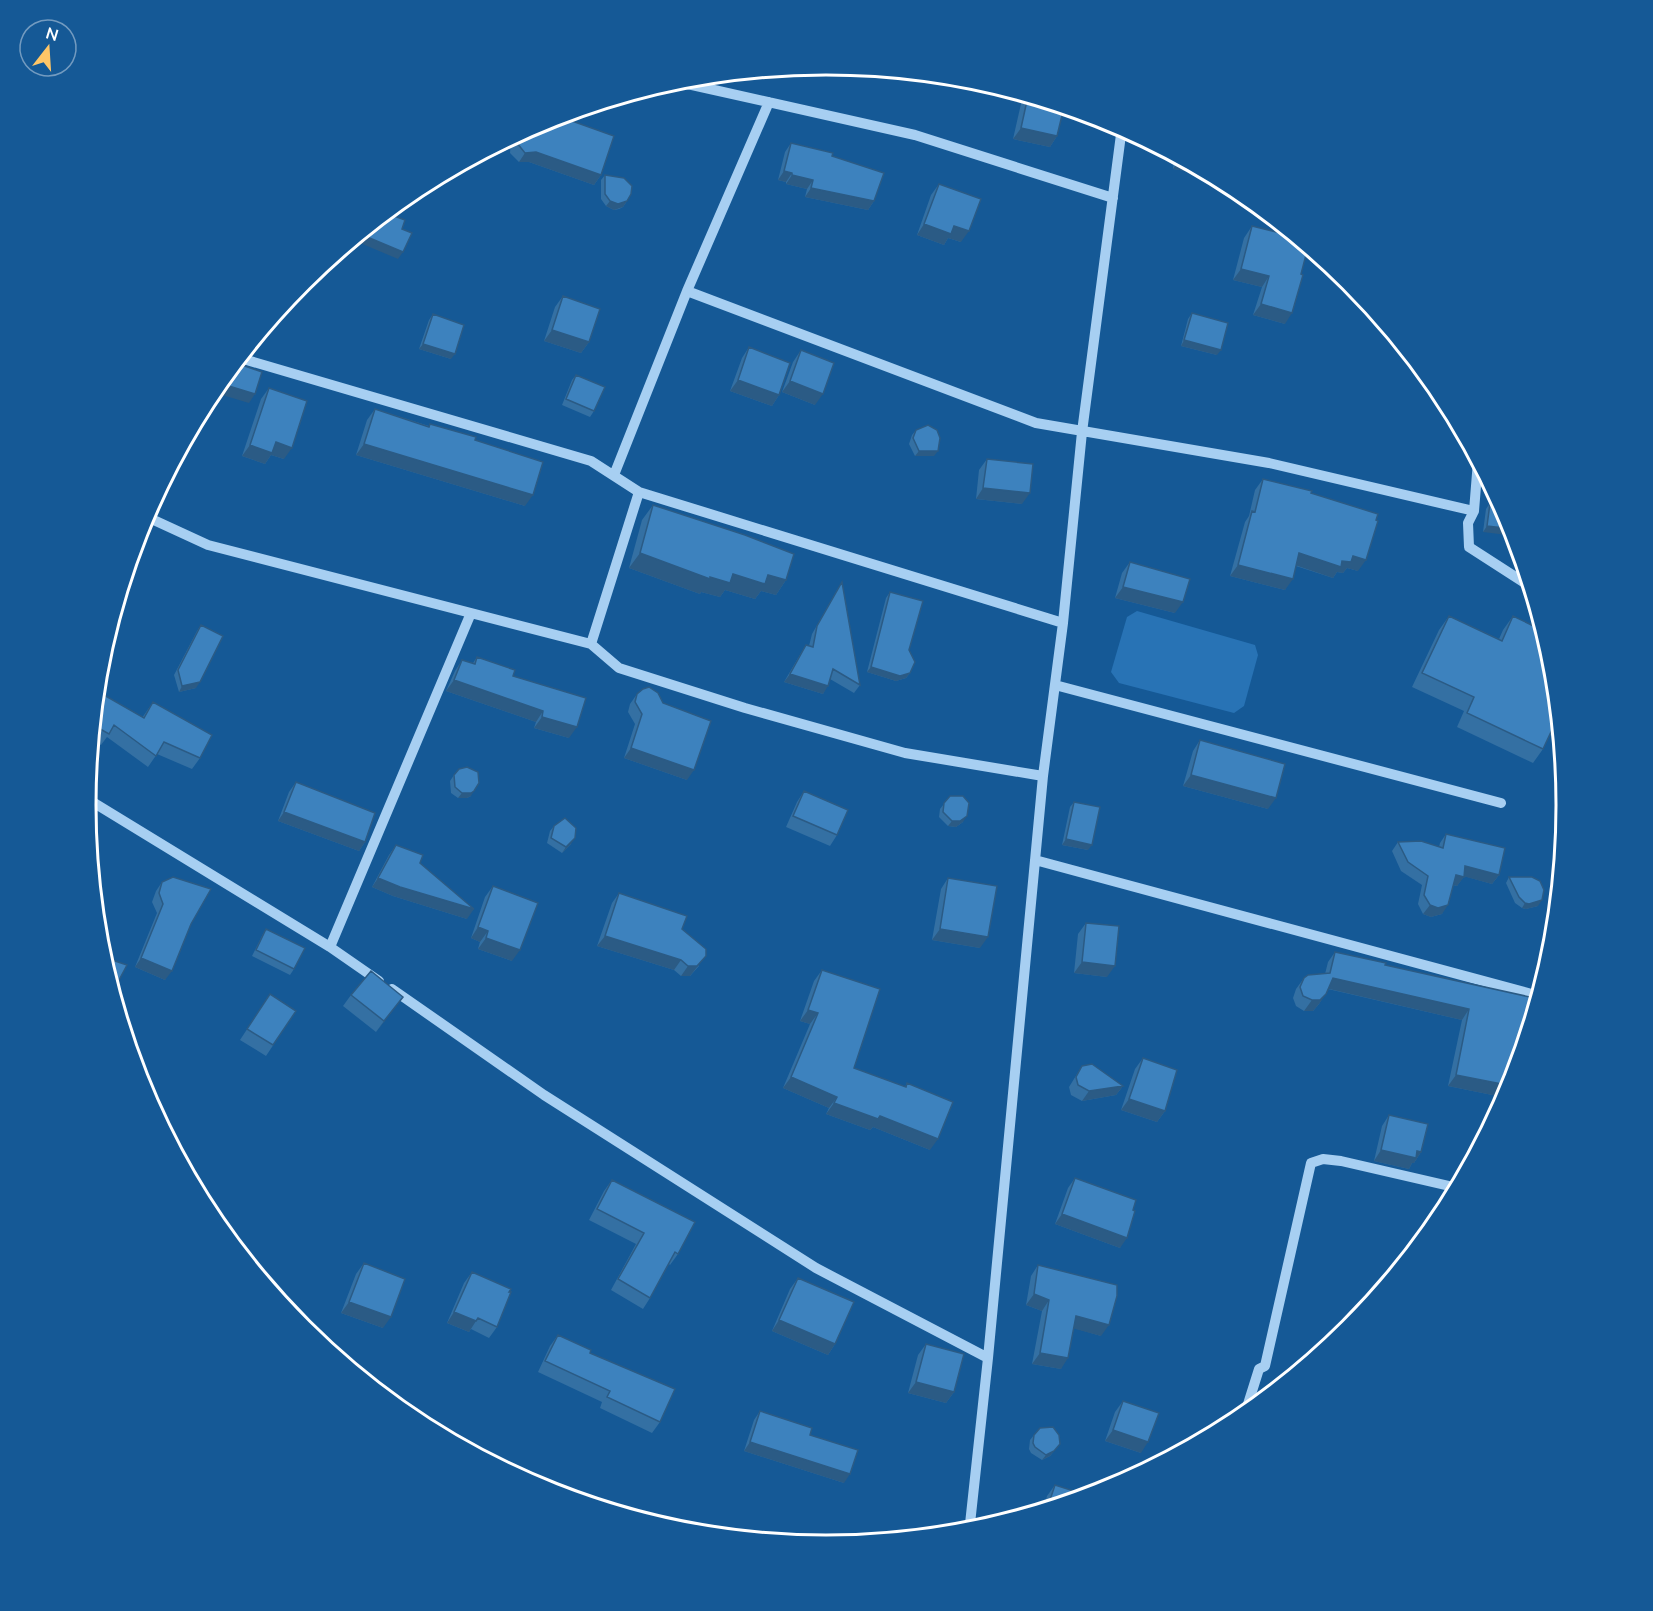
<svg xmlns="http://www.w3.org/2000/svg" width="1653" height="1611" viewBox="0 0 1653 1611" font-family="Mulish,sans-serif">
<rect width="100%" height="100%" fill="#155996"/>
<path fill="#2873b5" d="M1137,611L1255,645L1258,655L1244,706L1234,713L1119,683L1111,672L1127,617Z"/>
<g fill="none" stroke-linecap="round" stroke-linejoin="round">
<path stroke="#a7cff2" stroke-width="10" d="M674,81L915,135L1113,198
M687,291L1036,423L1269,463L1474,511L1468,523L1469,547L1531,587
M240,358L591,461L639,492L1063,623
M614,475L687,291L769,102
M1474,511L1478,461
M145,516L208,545L591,644L619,668L745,708L905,753L1043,776
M591,644L639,492
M1055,685L1501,803
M86,798L330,947L379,981
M1035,860L1539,996
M330,947L471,613
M392,989L544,1095L816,1268L988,1358
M1252,1410L1248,1404L1259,1369L1265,1366L1311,1163L1323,1159L1341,1161L1458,1188
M969,1533L988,1358L1043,776L1063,623L1082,432L1122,127"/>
</g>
<path fill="#3470a3" d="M1023,95L1064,107L1057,136L1050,147L1013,139Z
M543,121L601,175L594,185L529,162H519L510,153L511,142L516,135Z
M791,143L832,156L874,201L868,210L805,197L807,189L786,184V182L778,180L785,152Z
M1174,155L1211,175L1173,169Z
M605,175L627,201L623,207L619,209L614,210L606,206L601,199V180Z
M939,184L961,242L948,238L944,245L917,235L931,195Z
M1252,226L1285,324L1253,315L1262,287L1233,280L1244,238Z
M563,296L589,342L581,353L544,341L555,307Z
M1192,313L1217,355L1181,346L1188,319Z
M433,314L451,359L419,349L429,320Z
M749,347L779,395L772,406L730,391L742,358Z
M801,350L815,405L782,392L793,362Z
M576,375L594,411L590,417L562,405L572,380Z
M269,388L284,459L271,455L265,464L242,456L261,399Z
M375,409L429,426L430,424L475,440L525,506L356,455L367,420Z
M916,430L934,456H915L909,444L912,435Z
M987,459L1022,504L976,499L979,470Z
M1263,479L1311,493L1358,571L1347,568L1343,573L1337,572L1333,578L1296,566L1285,590L1230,576L1245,522L1249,516L1255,490Z
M1490,503L1511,522L1483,532L1486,509Z
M653,505L786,580L776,595L761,591L755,599L725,590L720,597L701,592L700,594L629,568L642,520Z
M1130,562L1175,613L1115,598L1122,573Z
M842,582L860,685L854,693L830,679L823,694L784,682L801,653L806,645L809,646L812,634L837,590Z
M890,592L909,650L910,673L906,678L896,681L867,672L886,598Z
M1449,616L1499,639L1503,630L1513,616L1553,661L1561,741L1550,735L1543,749L1533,763L1457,727L1464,711L1412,687L1439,630Z
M201,625L196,688L179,692L174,675L197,631Z
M477,657L513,676L569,738L534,728L536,722L446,691L455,671L462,660L473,663Z
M97,691L142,718L153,702L200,758L192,769L157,754L148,767L107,737L101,745L92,740Z
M637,694L687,780L624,758L635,724L628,712L630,704Z
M1200,740L1268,809L1183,786L1193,751Z
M454,775L471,796L467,798H458L451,793L450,781Z
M296,782L365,842L359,851L278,821L289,792Z
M804,791L837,835L830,846L786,827L797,802Z
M950,796L963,822L956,827L948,826L939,817L940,809Z
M1074,802L1088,850L1062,845L1070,807Z
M554,826L571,844L562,853L547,843L550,831Z
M1446,834L1499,875L1492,884L1464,876L1457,886L1453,885L1442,914L1431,917L1423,914L1418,904L1422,885L1401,871L1392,851L1398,842L1439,847L1440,843Z
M396,845L420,863L467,919L393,896L372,887L389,855Z
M1509,877L1538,906L1526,909L1522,908L1515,903L1506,883Z
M948,878L980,948L932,940L941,889Z
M162,882L191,924L165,980L135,967L157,913L152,902L156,891Z
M493,886L512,961L478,949L480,942L471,938L485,897Z
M619,893L682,929L699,966L690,976H681L674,970L597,946L612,903Z
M1086,923L1107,977L1074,973L1078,934Z
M266,929L294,969L290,975L252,956L263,934Z
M1335,952L1385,965L1539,999L1511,1089L1507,1098L1448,1086L1462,1020L1328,989L1319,1004L1313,1011H1304L1296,1006L1293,998L1296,989L1304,978L1325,974L1328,962Z
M822,970L854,1068L905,1087L907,1083L930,1150L873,1127L870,1130L826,1114L829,1108L783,1088L810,1024L800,1021L814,981Z
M351,995L403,997L376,1032L343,1006Z
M263,1005L296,1011L266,1056L240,1040Z
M1143,1058L1165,1111L1157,1122L1121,1110L1135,1069Z
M1082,1066L1123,1086L1116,1095L1082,1101L1071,1095L1069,1087Z
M1389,1115L1421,1152L1414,1163H1412L1409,1169L1374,1161L1382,1126Z
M1075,1178L1133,1210L1120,1248L1055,1224L1068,1188Z
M612,1180L678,1254L670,1265L669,1264L650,1298L643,1309L611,1290L636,1244L589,1220L604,1191Z
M364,1263L383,1328L341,1313L356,1274Z
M1038,1265L1101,1336L1074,1328L1061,1369L1032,1364L1042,1311L1026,1305L1031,1276Z
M472,1272L497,1327L489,1338L471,1329L469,1332L447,1323L464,1283Z
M798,1278L835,1344L828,1355L772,1331L790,1289Z
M558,1335L590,1353L660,1422L652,1433L600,1408L602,1402L538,1372L550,1346Z
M926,1344L954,1392L946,1403L908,1393L918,1355Z
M1123,1401L1141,1453L1105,1441L1115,1412Z
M760,1411L810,1435L844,1483L744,1451L754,1420Z
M1034,1435L1060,1444L1050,1456L1042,1460L1031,1453L1029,1449L1030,1440Z
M1055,1485L1079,1499L1043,1511L1047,1496Z"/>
<path fill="#2b5b85" d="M1021,128L1057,136L1050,147L1013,139Z
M536,152L601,175L594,185L529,162H519L525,153Z
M1180,158L1211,175L1173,169Z
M784,171L792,173L786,182L778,180Z
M792,175L813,180L807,189L786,184Z
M811,188L874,201L868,210L805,197Z
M610,201H627L623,207L614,210L606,206Z
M924,224L954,226L969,231L961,242L948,238L944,245L917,235Z
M360,234L403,252L398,259L353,240Z
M1241,269L1269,276L1262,287L1233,280Z
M1261,304L1292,313L1285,324L1253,315Z
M552,330L589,342L581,353L544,341Z
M1184,340L1221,350L1217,355L1181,346Z
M423,344L455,354L451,359L419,349Z
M738,380L779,395L772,406L730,391Z
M790,381L823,394L815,405L782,392Z
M219,383L255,394L249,403L212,392Z
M276,442L292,448L284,459L271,455L265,464L242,456L250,445Z
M364,444L533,495L525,506L356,455Z
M919,451H938L934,456H915Z
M983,488L1030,493L1022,504L976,499Z
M1487,526L1513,529L1515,536L1483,532Z
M640,553L710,577L733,574L768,575L786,580L776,595L761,591L755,599L725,590L720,597L701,592L700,594L629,568Z
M1299,553L1342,561L1353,556L1366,560L1358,571L1347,568L1343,573L1337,572L1333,578L1292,564Z
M1238,565L1293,579L1285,590L1230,576Z
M1123,587L1183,602L1175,613L1115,598Z
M871,667L910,673L906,678L896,681L867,672Z
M790,674L828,686L823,694L784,682Z
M454,680L543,711L536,722L446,691Z
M200,682L196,688L179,692L182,686Z
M542,717L577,727L569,738L534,728Z
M631,748L694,770L687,780L624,758Z
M1191,775L1276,798L1268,809L1183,786Z
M474,791L471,796L467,798H458L462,793Z
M284,812L365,842L359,851L278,821Z
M967,816L963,822L956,827L948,826L952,821Z
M575,838L571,844L562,853L566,847Z
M1066,839L1092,845L1088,850L1062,845Z
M1465,866L1499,875L1492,884L1459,875Z
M1456,875L1464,877L1457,886L1450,884Z
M378,878L474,909L467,919L393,896L372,887Z
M1542,900L1538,906L1526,909L1522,908L1525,903Z
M1430,905H1448L1442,914L1431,917L1423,914Z
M478,927L488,931L480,942L471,938Z
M940,929L988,937L980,948L932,940Z
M605,936L681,960L674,970L597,946Z
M486,938L520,950L512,961L478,949Z
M706,956L690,976H681L688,966Z
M141,958L172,971L165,980L135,967Z
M1082,962L1115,966L1107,977L1074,973Z
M1333,978L1469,1009L1462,1020L1325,988Z
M119,980L115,986L111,989V986Z
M1326,994L1319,1004L1313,1011H1304L1312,1000Z
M403,997L395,1008L376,1032L384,1021Z
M808,1010L818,1013L810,1024L800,1021Z
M1456,1075L1512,1086L1507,1098L1448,1086Z
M791,1077L837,1097L829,1108L783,1088Z
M1123,1086L1116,1095L1082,1101L1089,1091Z
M1129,1099L1165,1111L1157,1122L1121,1110Z
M834,1103L880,1116L938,1139L930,1150L873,1127L870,1130L826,1114Z
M1381,1150L1417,1151L1421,1152L1414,1163H1412L1409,1169L1374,1161Z
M1062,1214L1127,1238L1120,1248L1055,1224Z
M1034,1294L1049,1300L1042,1311L1026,1305Z
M349,1302L391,1317L383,1328L341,1313Z
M454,1312L476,1321L469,1332L447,1323Z
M1076,1316L1109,1325L1101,1336L1068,1327Z
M779,1320L835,1344L828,1355L772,1331Z
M1040,1353L1068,1358L1061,1369L1032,1364Z
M916,1382L954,1392L946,1403L908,1393Z
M1113,1430L1148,1442L1141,1453L1105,1441Z
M750,1442L850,1474L844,1483L744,1451Z
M1060,1444L1050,1456L1042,1460L1046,1455Z"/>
<path fill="#3d82be" stroke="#2b5b85" stroke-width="1.5" d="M1028,96L1064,107L1057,136L1021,128Z
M558,116L614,136L601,175L536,152L525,153L517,143L518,134L543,121Z
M791,143L833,153L832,156L884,173L874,201L811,188L813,180L792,175V173L784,171Z
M605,175L624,178L632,186L631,194L627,201L618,204L610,201L605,194Z
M939,184L981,199L969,231L954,226L951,234L924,224Z
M386,213L405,220L402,229L412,233L403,252L360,234Z
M1252,226L1297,237L1308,247L1301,274L1303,275L1292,313L1261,304L1269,276L1241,269Z
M563,296L600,309L589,342L552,330Z
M1192,313L1228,323L1221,350L1184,340Z
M433,314L464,325L455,354L423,344Z
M749,347L790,363L779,395L738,380Z
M801,350L834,363L823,394L790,381Z
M236,363L262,372L255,394L219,383Z
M576,375L605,387L594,411L566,399Z
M269,388L307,401L292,448L276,442L272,453L250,445Z
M375,409L429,427L430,424L476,437L475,440L543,462L533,495L364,444Z
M928,425L937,430L940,438L938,451H919L913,438L916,430Z
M987,459L1033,464L1030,493L983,488Z
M1263,479L1312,491L1311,493L1378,514L1376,520L1378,521L1366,560L1353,556L1351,562L1342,561L1341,567L1299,553L1293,579L1238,565L1252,511L1255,512Z
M1490,503L1502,505L1511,522L1513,529L1487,526Z
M653,505L745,535L794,554L786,580L768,575L765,584L733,574L730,583L710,577V579L640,553Z
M1130,562L1190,579L1183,602L1123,587Z
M842,582L860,685L833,669L828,686L790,674L806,645L813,647L817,626Z
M890,592L923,601L909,650L915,662L910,673L900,676L871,667Z
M1449,616L1502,641L1513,616L1544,631L1553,661L1559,721L1557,719L1543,749L1467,713L1474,697L1422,673Z
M201,625L223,636L200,682L182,686L178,670Z
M477,657L515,670L513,676L586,698L577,727L542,717L543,711L454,680L462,660L475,664Z
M649,687L658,693L663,703L711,721L694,770L631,748L642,714L635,702L637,694L643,689Z
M97,691L144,718L153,702L212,735L200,758L164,742L156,756L114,725L109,734L93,725Z
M1200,740L1285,764L1276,798L1191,775Z
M467,767L478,772L479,783L474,791L471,793H462L455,787L454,775L459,769Z
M296,782L375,813L365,842L284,812Z
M804,791L848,810L837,835L793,816Z
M950,796H963L969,803L967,816L960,821H952L943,812L944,803Z
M1074,802L1100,807L1092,845L1066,839Z
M86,811L91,814L87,822Z
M565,818L576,828L575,838L566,847L551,838L554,826Z
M1446,834L1505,848L1499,875L1465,866L1464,877L1456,875L1448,905L1438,908L1430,905L1424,895L1428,876L1408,862L1398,842L1421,841L1443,848Z
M396,845L423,855L420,863L474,909L400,887L378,878Z
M173,877L211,889L191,924L172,971L141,958L163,904L159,893L162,882Z
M1509,877H1532L1540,881L1544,890L1542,900L1529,904L1525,903L1519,897Z
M948,878L997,886L988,937L940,929Z
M493,886L538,903L520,950L486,938L488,931L478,927Z
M619,893L687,916L682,929L706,949V956L697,966H688L681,960L605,936Z
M1086,923L1119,926L1115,966L1082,962Z
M266,929L305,948L294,969L256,950Z
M1335,952L1386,963L1385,965L1539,999L1512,1086L1456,1075L1469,1009L1333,978L1326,994L1320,1000H1312L1303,996L1300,987L1304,978L1308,975L1330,973Z
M109,959L127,965L119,980L112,986H111L103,960Z
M822,970L880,989L854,1068L906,1087L907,1083L953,1102L938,1139L880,1116L878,1119L834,1103L837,1097L791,1077L818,1013L808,1010Z
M371,971L403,997L384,1021L351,995Z
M270,994L296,1011L273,1045L247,1029Z
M1143,1058L1177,1070L1165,1111L1129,1099Z
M1092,1064L1123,1086L1089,1091L1078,1085L1076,1077L1082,1066Z
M1389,1115L1428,1124L1421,1152L1417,1151L1416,1158L1381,1150Z
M1075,1178L1136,1200L1133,1210L1135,1211L1127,1238L1062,1214Z
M612,1180L695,1222L678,1254L675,1252L650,1298L618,1279L644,1233L597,1209Z
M364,1263L405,1279L391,1317L349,1302Z
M1038,1265L1117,1285V1296L1109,1325L1076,1316L1068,1358L1040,1353L1049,1300L1034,1294Z
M472,1272L511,1289L509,1292H511L497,1327L478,1318L476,1321L454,1312Z
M798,1278L854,1302L835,1344L779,1320Z
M558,1335L591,1350L590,1353L675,1389L660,1422L607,1397L610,1391L545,1361Z
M926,1344L964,1354L954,1392L916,1382Z
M1123,1401L1159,1413L1148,1442L1113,1430Z
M760,1411L812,1428L810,1435L858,1450L850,1474L750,1442Z
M1232,1420L1238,1422L1231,1425Z
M1053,1427L1059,1435L1060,1444L1054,1451L1046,1455L1035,1447L1033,1443L1034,1435L1040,1428Z
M558,1485L566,1490L569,1494V1498L544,1490L549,1487Z
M1055,1485L1077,1492L1079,1499L1047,1509Z"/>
<path d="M0 0H1653V1611H0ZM96 805a730 730 0 1 1 1460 0a730 730 0 1 1-1460 0Z" fill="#155996" fill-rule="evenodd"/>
<path fill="none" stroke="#fff" stroke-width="3" d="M96 805a730 730 0 1 1 1460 0a730 730 0 1 1-1460 0Z"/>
<g transform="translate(48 48) rotate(17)"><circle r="28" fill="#155996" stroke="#739bc0" stroke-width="1.5"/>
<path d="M0-4.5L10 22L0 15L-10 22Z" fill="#ffc667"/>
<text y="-9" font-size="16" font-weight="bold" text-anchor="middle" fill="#ffffff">N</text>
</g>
</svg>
